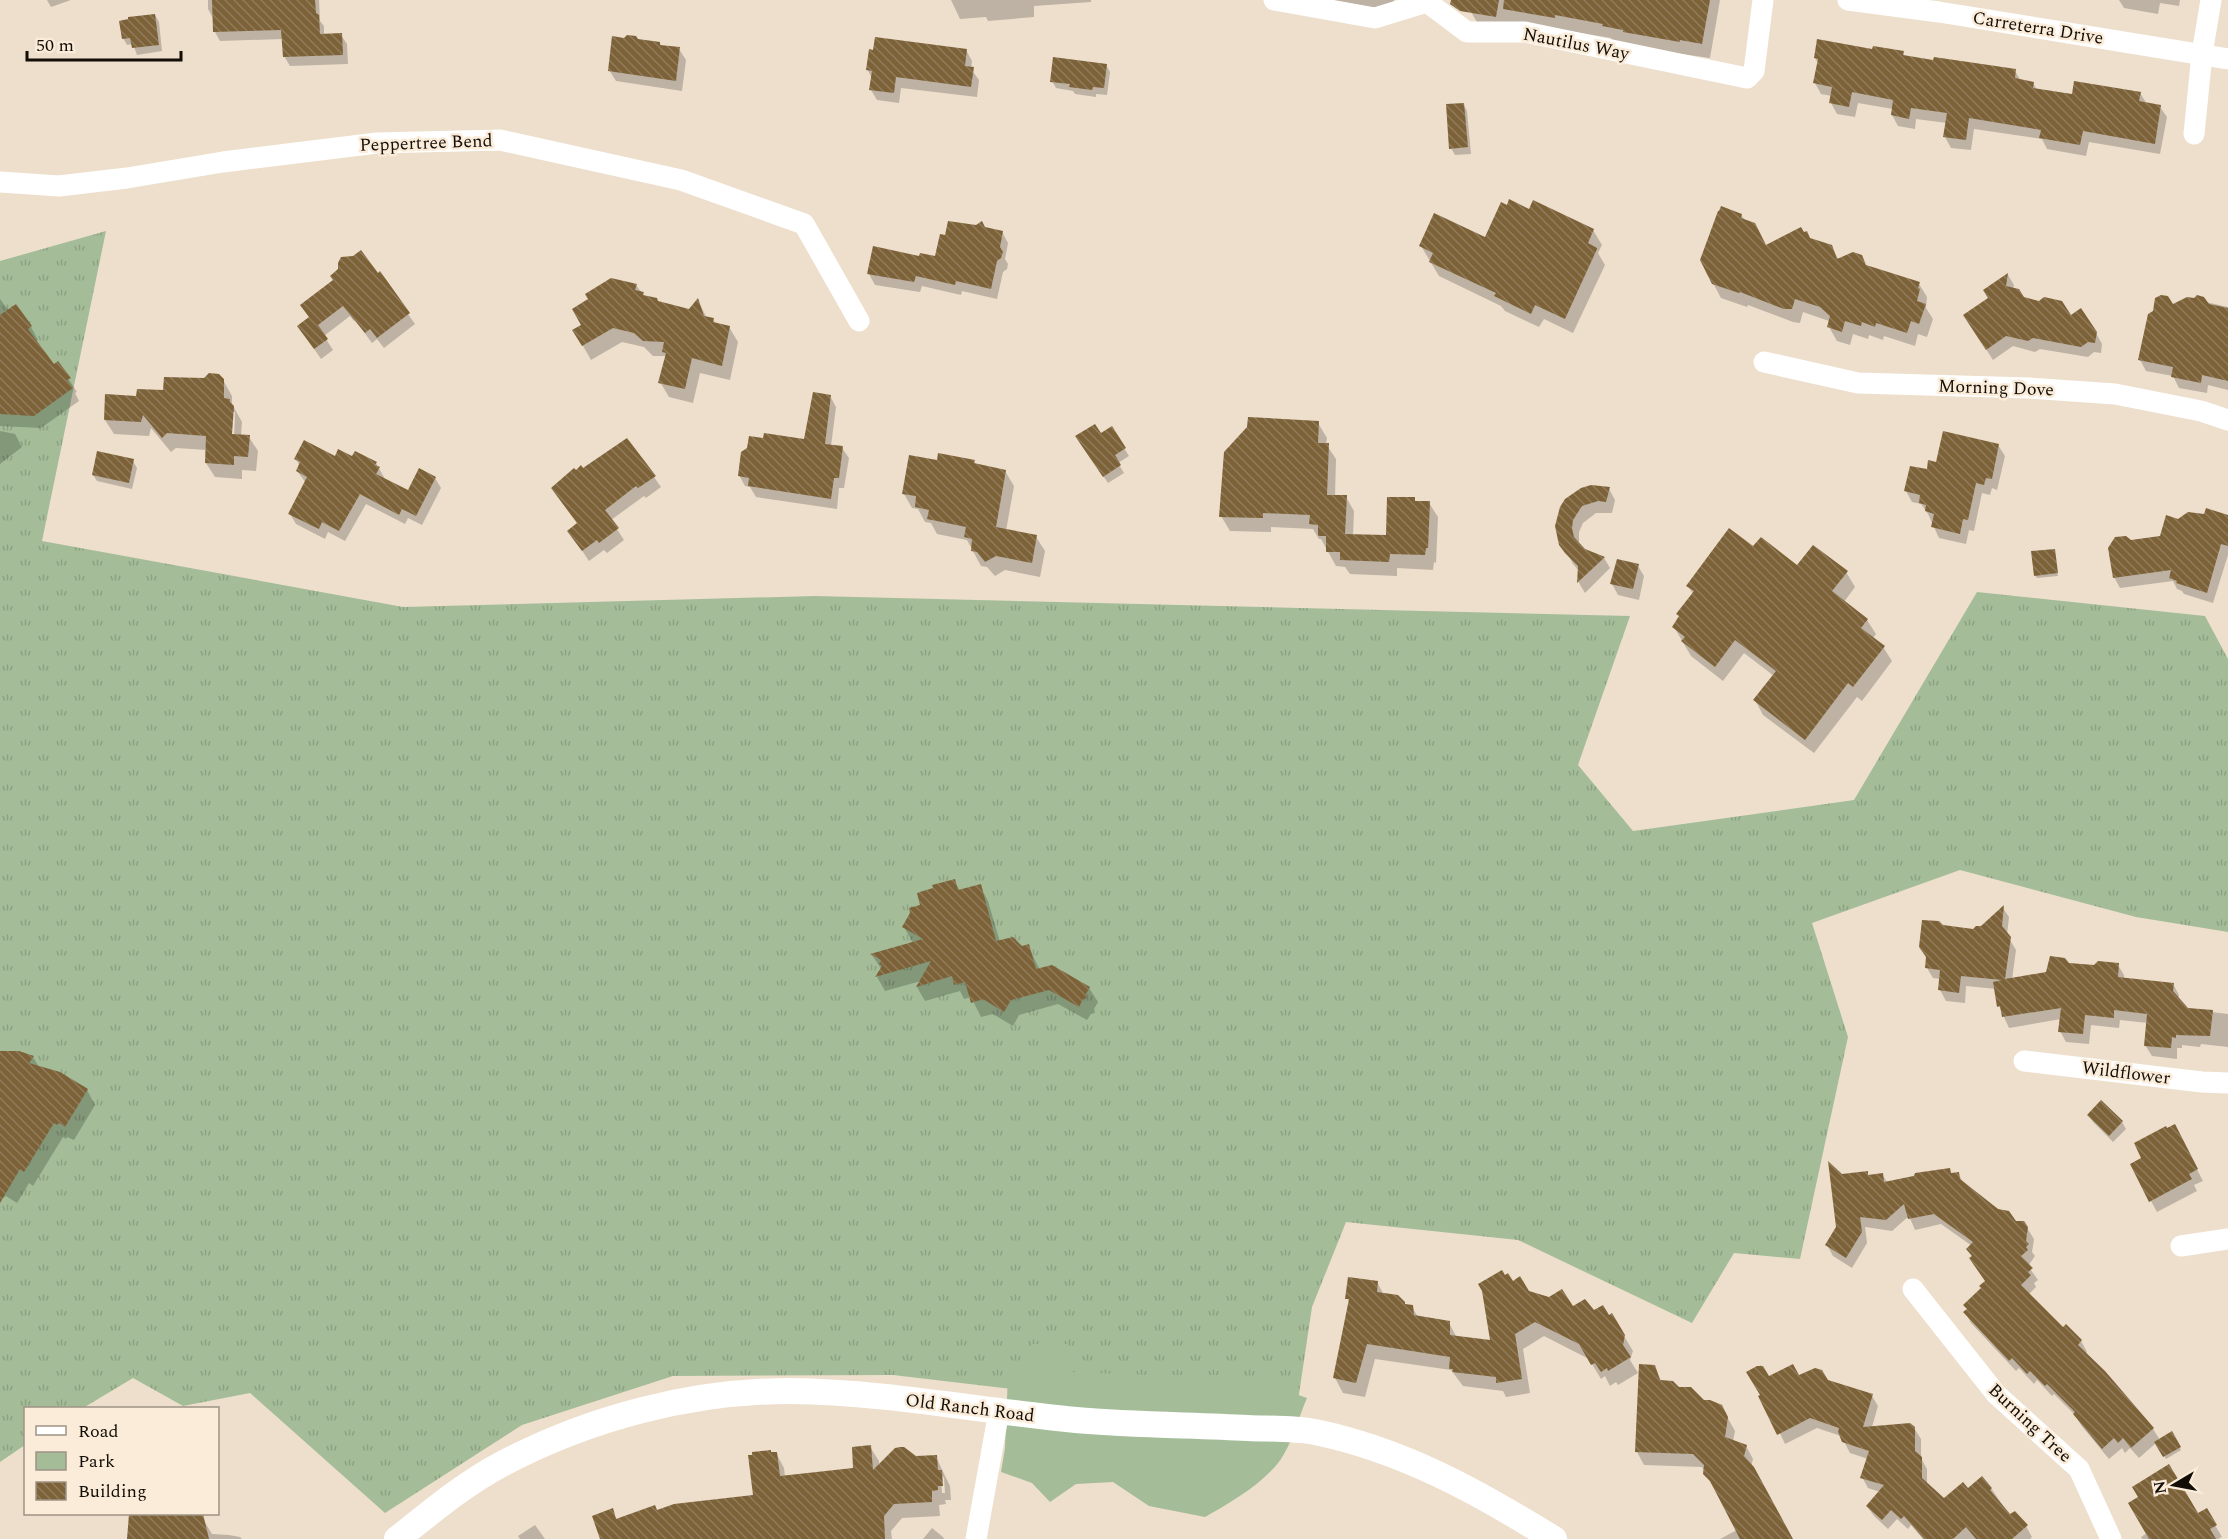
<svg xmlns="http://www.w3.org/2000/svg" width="2228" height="1539" viewBox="0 0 2228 1539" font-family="Spectral,serif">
<defs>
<pattern id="grass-tufts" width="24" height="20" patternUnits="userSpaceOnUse" patternTransform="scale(1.5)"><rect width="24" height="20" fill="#a4bd98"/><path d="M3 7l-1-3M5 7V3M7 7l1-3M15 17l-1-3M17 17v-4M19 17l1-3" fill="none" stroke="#8ca182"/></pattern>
<pattern id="building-back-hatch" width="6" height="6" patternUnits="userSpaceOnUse" patternTransform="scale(1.5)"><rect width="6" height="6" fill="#7d6238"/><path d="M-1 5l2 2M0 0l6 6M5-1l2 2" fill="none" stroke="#8f7b5e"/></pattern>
</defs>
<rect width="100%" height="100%" fill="#eddfcc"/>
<path fill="url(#grass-tufts)" d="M106,231L42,541L403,607L815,596L1630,616L1578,765L1633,831L1854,800L1977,592L2205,616L2228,659V932L2136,917L1960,870L1812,923L1848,1037L1800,1259L1734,1253L1692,1323L1518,1240L1346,1222L1312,1307L1296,1414L1079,1397L893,1375L673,1376L522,1425L385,1513L250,1393L183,1406L133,1378L83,1408H26L25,1445L0,1462V261Z"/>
<path fill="#a4bd98" d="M1033,1344H1068L1071,1372L1147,1375H1240L1307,1398C1299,1416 1294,1437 1284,1454C1270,1480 1230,1503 1205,1517L1149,1506L1113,1482L1076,1484L1050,1502L1032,1483L1001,1472L1005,1448L1008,1374Z"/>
<path fill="#0003" fill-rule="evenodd" d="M47,0H71L51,7Z
M208,0H319L320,21L324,26V36L341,35L347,44L348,64L290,66L284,56L283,39L220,41L215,32L214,20L208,9Z
M951,0H1091V2L1034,6V17L988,21L986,17L960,19Z
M1312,0H1394L1392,11Z
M1473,0H1720L1710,58L1653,50L1612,41L1611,38L1563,30L1480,27L1471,12Z
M2119,0H2180L2179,6L2160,3L2158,14L2124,8Z
M155,15L159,22L162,51L137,55L133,44L127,45L123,38Z
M637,41L660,43L661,46L679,49L686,60L682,91L616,81L609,70Z
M966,50L972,61L971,69L979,80L977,97L901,88L899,103L877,100L871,90L872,78L867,69Z
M1873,51L1903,53L1905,57L2015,71L2021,81L2033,83L2037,90L2073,96L2140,93L2147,104L2160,107L2167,117L2160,154L2089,142L2086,156L2047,149L2042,139L1974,129L1971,150L1951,148L1945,137L1947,123L1916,119L1915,129L1898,126L1892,115L1893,109L1858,103L1855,117L1837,114L1831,103L1832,96L1821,94L1815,83L1818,63L1815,58Z
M1106,65L1110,72L1107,95L1096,94V97L1075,94L1073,91L1056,88L1052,81Z
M1463,104L1467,111L1471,154L1455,155L1451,148Z
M1530,211L1593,230L1602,245L1598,253L1605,265L1573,333L1544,319L1539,327L1505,311L1501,306L1439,276L1421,246L1485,239Z
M1741,215L1766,246L1810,239L1831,246L1839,260L1919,284L1927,297L1926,308L1933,319L1927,337L1918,334L1915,346L1884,336L1883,340L1869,335L1868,339L1853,334L1850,345L1837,341L1829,327V321L1803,312L1800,323L1793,322L1748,305L1747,307L1721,298L1713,283Z
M984,228L1002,232L1008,243L1005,259L1008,264L1007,269L1003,272L997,299L962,291L961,295L922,286L920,292L875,285L869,274L920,258H936Z
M379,273L415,324L384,348L377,339L372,343L355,320L354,321L350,316L324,336L333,350L321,359L306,337L310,319L302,305Z
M2008,275L2014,285L2013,289L2023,299L2070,317L2096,333L2102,344L2101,353L2094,352L2088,357L2040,349L2035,352L2013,346L1993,360L1971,326L1990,299L1985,290Z
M636,285L645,297L658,303L689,310L698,301L707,318L713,319L716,324L729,327L738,342L730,380L700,373L693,403L669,397L660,382L666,356H653L644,347L622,342L591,360L574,330Z
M0,299L9,311L31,327L38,340L35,342L53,366L58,363L77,392L75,393L79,401L41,428L0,426Z
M2206,302L2228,307V390L2208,385L2207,393L2179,388L2173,376L2146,371L2140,360L2172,306Z
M223,380L232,396V404L242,422L241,436L249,437L258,451L256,471L242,470V479L215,477L206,463L207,450L176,448L171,452L151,428L149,436L114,434L105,420L138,397ZM232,412H235L234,442H231Z
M830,396L836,407L831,446L842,448L849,458L844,488H839L837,509L756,497L750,487L745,486L739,475L805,441Z
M1318,423L1327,438L1326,444L1336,459L1335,496L1346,497L1354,511L1353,536L1387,537L1414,499L1416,502L1429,503L1438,517L1436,563L1434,562L1433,570L1397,568V576L1350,574L1345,567L1336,566L1321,539H1319L1313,529L1271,527V532L1230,531L1221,516Z
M1111,428L1129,456L1118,463L1124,473L1108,483L1081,443Z
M0,431L15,434L22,447L0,464Z
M1998,445L2005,456L1997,490L1992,488L1990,495L1982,493L1974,531L1969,530L1966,544L1939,538L1928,514L1921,504L1912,502L1906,491L1937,463Z
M353,458L376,463L385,479L408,492L435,478L441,488L422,525L408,518L405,524L366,504L345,541L328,532L325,539L296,524L290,514L306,483L297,471L300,466L296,459Z
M133,461L137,468L132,489L97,481L93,475Z
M974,461L976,465L1005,471L1014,486L1006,531L1036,537L1045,551L1040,577L1005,570L995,576L987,567L981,566L967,540L937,534L931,523L925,522L918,509L912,508L904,494L938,462Z
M583,470L654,477L661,487L646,498L644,496L611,520L624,540L607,553L604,550L589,561L569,531L578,524L553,488L575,472Z
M1591,487L1609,489L1615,500L1612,513H1596L1583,523L1579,532V545L1584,550L1604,558L1610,568L1585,593L1579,583V571L1573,564L1557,535Z
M2205,516H2228V555L2213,603L2184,594L2182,591L2177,589L2173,581L2120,588L2114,577L2130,542L2161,538L2179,520Z
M1753,548L1798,567L1846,572L1855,587L1844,602L1867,620L1876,634L1873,638L1883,647L1892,661L1862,701L1857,697L1814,753L1763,715L1755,700L1774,676L1744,653L1723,681L1691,656L1674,627L1693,594L1688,586Z
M2054,551L2058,576L2037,578L2035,575Z
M1638,566L1644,576L1639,600L1618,595L1612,584Z
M954,880L960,891L980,886L988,901L1000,942L1021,948L1028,946L1040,970L1089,988L1098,1002L1094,1009L1095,1013L1091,1014L1087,1020L1058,1004L1019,1015L1013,1026L993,1014L981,1017L971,997L964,999L960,991L925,1001L917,987L921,981L885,991L877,977L882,970L872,955L913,943L904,927L922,906Z
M2003,908L2009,917L2007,935L2016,950L2012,980L2048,974L2068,964L2094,967L2118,965L2124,975V979L2173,984L2179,995L2178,999L2187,1009L2228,1014V1047L2201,1044L2200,1047L2182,1045V1048H2177V1059L2152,1056L2145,1045L2148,1023L2120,1020L2119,1028L2091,1025L2089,1044L2066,1042L2060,1031L2061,1019L2009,1028L1999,1006L1996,989L1966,986L1965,1003L1946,1001L1940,990L1941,979L1933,978L1927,968L1942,927L1974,930L1982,928Z
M0,1054L33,1057L39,1067L87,1090L95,1105L74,1140L67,1137L66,1139L63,1137L33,1186L29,1183L17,1203L6,1196L0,1200Z
M2089,1116L2122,1122L2126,1129L2113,1142L2093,1122Z
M2180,1137L2203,1181L2194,1185L2197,1191L2157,1212L2151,1201Z
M1867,1172L1869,1176L1882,1174L1887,1182L1926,1173H1958L1964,1184L2016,1222L2027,1228L2034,1239L2032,1252L2035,1256L2028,1266L2038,1280L2034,1283L2036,1287L2029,1294L2063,1329L2066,1326L2081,1341L2087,1352L2086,1354L2104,1372L2153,1429L2160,1440L2171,1433L2181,1450L2166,1459L2156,1443L2139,1458L2130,1448L2125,1453L2122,1448L2109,1459L2081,1425L2075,1415L2054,1394L2052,1396L2037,1380L2034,1384L2019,1368L2016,1371L1971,1323L1965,1312L1986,1282L1968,1249L1972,1246L1941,1224L1915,1230L1909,1216L1892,1231L1865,1227L1867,1243L1852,1268L1833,1256L1827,1245L1838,1228L1842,1176Z
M1377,1282L1384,1295L1406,1306L1412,1307L1418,1317L1449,1323L1457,1338L1492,1342L1512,1283L1528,1292L1572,1309L1593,1312L1624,1336L1633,1351L1630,1360L1638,1373L1618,1385L1616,1382L1610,1386L1605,1376L1601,1379L1589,1359L1544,1336L1523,1349L1530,1393L1506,1397L1503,1391L1463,1386L1451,1370L1375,1359L1365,1397L1343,1393L1335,1378L1350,1303L1347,1298Z
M1761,1365L1769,1378L1799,1377L1827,1382L1872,1396L1878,1406L1872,1427L1914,1428L1921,1439V1458L1927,1469V1485L1944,1500L1968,1490L1991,1488L2010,1516L2026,1526L2032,1537L2030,1539H1923L1911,1525L1908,1529L1897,1519L1888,1529L1874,1516L1867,1506L1880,1492L1868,1488L1862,1477L1868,1459L1850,1453L1841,1436L1817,1428L1785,1444L1762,1395L1749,1372Z
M1654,1366L1662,1382L1703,1401L1721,1406L1735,1431L1733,1441L1746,1446L1753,1459L1751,1467L1792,1539H1720L1737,1530L1702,1467L1644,1465L1637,1452Z
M870,1447L879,1461V1466L915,1458L936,1457L950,1486L951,1500H945L946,1504L939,1505L940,1516L902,1518L891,1531L892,1539H602L612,1510L617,1520L657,1511L755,1496L772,1454L776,1453L784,1468L785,1477L854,1469ZM941,1474L944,1478L945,1493H942Z
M2139,1497L2197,1515L2206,1510L2222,1537L2218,1539H2142L2141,1537L2147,1533Z
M129,1514H200L212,1534L229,1535L240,1537L242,1539H129Z
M535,1525L545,1539H520L518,1536Z
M932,1528L943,1537L944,1539H923Z"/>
<path fill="url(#building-back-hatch)" d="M212,0H315L316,13L319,15L320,34L342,33L343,55L283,57L281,30L213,32Z
M1451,0H1499L1496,17L1460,11L1450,4Z
M1504,0H1710L1702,44L1680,40V42L1623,32V30L1602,26L1603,24L1555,15V18L1503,9Z
M155,14L159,45L132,48L130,38L122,39L119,21L128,19V17Z
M627,35L636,36L638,39L660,42V45L680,47L676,81L608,71L612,36L624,38Z
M875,37L967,49L965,66L974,67L971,87L896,77L894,93L869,90L872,71L866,70L869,49L873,50Z
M1817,39L1872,49L1873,46L1904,51L1903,55L1933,60L1934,57L2016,69L2015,78L2034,82L2033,88L2072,94L2074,81L2141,92L2139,101L2161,105L2155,144L2083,131L2080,145L2039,138L2041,130L1969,118L1966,140L1943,137L1947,113L1911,108L1909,119L1891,115L1893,100L1852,92L1849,107L1829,103L1832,87L1813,83L1818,59L1814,58Z
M1053,57L1107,64L1104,88L1093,87L1092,90L1069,87L1070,84L1050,82Z
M1464,103L1468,147L1449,149L1446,104Z
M1509,199L1529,209L1533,200L1594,229L1588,243L1597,248V249L1565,319L1535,305L1531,314L1494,296L1496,293L1429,262L1433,253L1419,246L1434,213L1485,237L1501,202L1507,205Z
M1721,206L1742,214L1741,218L1755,223L1766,245L1801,227L1804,232L1807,231L1810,238L1832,245L1837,259L1853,252L1862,255L1866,265L1920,282L1918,288L1920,289L1917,301L1926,304L1919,324L1911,321L1907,333L1876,323L1875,327L1862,322L1861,326L1845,321L1842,332L1827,327L1830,316L1820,307L1795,299L1792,309H1784L1740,292L1739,293L1712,284L1700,260L1718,211H1719Z
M948,221L976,225L982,221L985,227L1003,231L1000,247L1003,252L1001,258L997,261L991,289L956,281L955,285L916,276L914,282L867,274L873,246L919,256L920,253L935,256L940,234L945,235Z
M361,250L378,273L380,271L410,313L377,338L370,329L365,333L343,306L318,325L328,339L314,349L297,326L309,317L300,305L333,280L330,276L338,269V263L341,257L353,256Z
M2008,273L2006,286L2019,289L2024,297L2039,301L2044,297L2062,301L2071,315L2081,308L2097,332L2095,343L2088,342L2081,347L2033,338L2028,341L2006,336L1986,350L1963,315L1988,298L1983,290Z
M611,278L637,284L635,290L644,292L643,295L657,298L658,301L689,309L698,298L704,316L714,318L713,322L730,326L722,366L692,358L685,389L658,383L666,353L662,352L664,342L643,341L634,333L613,328L582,346L572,330L581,325L572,309L588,299L585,294Z
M2161,295L2168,296L2173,304L2187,297L2194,298L2197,295L2204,297L2209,304L2228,308V381L2202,375L2201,383L2171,377L2173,367L2138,360L2148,314L2153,311L2155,298Z
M16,304L32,326L28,329L54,364L58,361L71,378L67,380L73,388L34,416L0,414V315Z
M209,373L219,374L224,379V398L230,399V402L234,406L232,434L250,435L248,457L234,456V465L205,463L206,436L167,433L162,438L143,415L141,422L104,420L105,394L136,396L137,389L163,390L164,377L204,378Z
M813,392L831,395L825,444L843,446L839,478H834L831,499L748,486L749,478L738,476L741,452L747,448L749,436L763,438L764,433L804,439Z
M1248,417L1319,421L1318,443H1329L1327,495H1347L1345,534L1386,535L1387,497H1415V501H1430L1428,548H1426L1425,555L1390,554L1389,562L1340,560V552H1326V536H1318V525L1309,524L1310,515L1263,513V518L1219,517L1224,452L1247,427Z
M1095,424L1101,433L1112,426L1126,448L1115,455L1121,465L1103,477L1075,436Z
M1943,431L1999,444L1992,479L1986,478L1984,485L1976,483L1968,520L1963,519L1960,534L1931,527L1934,514L1925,511L1926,505L1919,503L1920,495L1904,491L1910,466L1927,469L1928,460L1936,462Z
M627,438L656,476L638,488L636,486L605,510L619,528L599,543L597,540L582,551L567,531L577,523L551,488L574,468L576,470L581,465L583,468Z
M304,440L335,456L338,449L352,456L355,451L377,462L375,465L380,467L376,474L408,490L419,468L436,477L416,516L402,509L399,515L360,494L339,531L322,522L319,529L288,514L307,477L296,471L300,462L294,459Z
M97,451L134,459L129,483L92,475Z
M938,453L975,460L974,463L1006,470L996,527L1037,535L1032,563L996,556L985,562L977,552L971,551L972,539L964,537L966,527L927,519L929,510L915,507L916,496L902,494L909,455L937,460Z
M1591,485L1610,487L1606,502L1598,501L1582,506L1573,520L1572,528L1574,537L1585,549L1605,557L1577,583L1578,566L1565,553L1559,545L1555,526L1560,507L1565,499L1581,488Z
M2206,508L2228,515V546L2221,544L2207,593L2176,583L2177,581L2169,578L2171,570L2113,578L2108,548L2115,537L2126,536L2131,540L2160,536L2166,515L2178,519L2188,512L2204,514Z
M1729,528L1753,546L1761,537L1797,565L1813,545L1848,571L1832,591L1868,619L1861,628L1885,646L1853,687L1848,683L1805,740L1753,700L1776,671L1735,640L1715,667L1681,641L1685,637L1672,627L1679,616L1676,614L1694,591L1686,586Z
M2055,549L2058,573L2034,576L2031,551Z
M1617,559L1639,564L1633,589L1610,584Z
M955,879L958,890L981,884L996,941L1013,937L1022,946L1029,944L1036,969L1052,965L1090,987L1086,994L1087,998L1083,999L1079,1007L1049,990L1011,1000L1004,1012L983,999L971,1003L965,982L954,985L952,976L916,987L931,961L875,977L882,966L879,964L881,960L870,954L923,939L902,927L910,913L909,908L920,905L917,893L933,888L932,885Z
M2004,905L2002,926L2011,937L2005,979L2046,972L2050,956L2065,958L2069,963L2094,965L2098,961L2119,963L2118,977L2174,983L2173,991L2188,1008L2213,1010L2210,1036L2176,1035V1038L2172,1037L2171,1048L2144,1046L2147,1014L2114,1010V1018L2085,1015L2083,1034L2058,1032L2061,1008L2002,1017L2000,1006L1997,1007L1993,982L2002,980L1961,976L1959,993L1938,990L1940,970L1925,968L1926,957L1919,947L1922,920L1939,921L1943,925L1973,929L1976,926H1981Z
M0,1051H19L34,1056L29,1063L60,1072L88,1089L65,1127L59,1123L57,1125L54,1123L24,1172L20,1169L0,1203Z
M2101,1100L2123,1121L2109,1136L2087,1115Z
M2175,1124L2198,1169L2189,1174L2192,1179L2149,1202L2130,1164L2141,1158L2134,1143L2166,1126L2167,1128Z
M1828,1161L1842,1174L1868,1171V1175L1883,1173L1884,1182L1914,1176L1915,1173L1950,1168L1951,1173L1959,1172L1960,1179L1998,1209L2009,1211L2016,1221H2024L2028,1227L2026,1241L2029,1244L2026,1247L2028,1250L2021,1256L2033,1268L2028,1272L2031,1275L2021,1285L2063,1327L2066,1324L2082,1340L2078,1345L2105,1371L2154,1428L2131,1448L2123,1438L2118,1443L2114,1438L2102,1449L2073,1414L2075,1412L2047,1384L2045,1386L2030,1371L2027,1374L2012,1358L2009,1361L1963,1312L1967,1309L1963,1305L1981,1288L1979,1286L1985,1281L1969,1258L1972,1256L1966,1249L1973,1242L1934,1214L1908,1219L1904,1204L1886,1220L1860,1217L1862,1232L1846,1258L1825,1245L1836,1227Z
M1502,1270L1505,1275L1508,1273L1513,1281L1520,1276L1529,1291L1549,1297L1562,1289L1573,1306L1585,1299L1594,1310L1603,1305L1609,1315L1612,1313L1625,1335L1623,1345L1631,1357L1608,1371L1607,1368L1601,1372L1595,1363L1591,1365L1579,1344L1535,1322L1515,1334L1522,1379L1496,1383V1377L1452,1372L1453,1369H1449L1450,1357L1367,1344L1356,1383L1333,1378L1349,1299H1345L1348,1277L1378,1281L1377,1292L1398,1295L1405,1302V1304L1413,1305L1414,1315L1450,1321V1335L1490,1340L1482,1291L1478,1284Z
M1639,1364L1655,1365L1660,1380L1673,1381L1679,1387H1691L1704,1400H1710L1722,1405L1728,1417L1725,1437L1747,1445L1744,1456L1754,1467L1793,1539H1740L1710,1481L1703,1474L1704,1465L1693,1454L1635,1452Z
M1793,1364L1799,1375L1815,1368L1822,1370L1828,1380L1873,1394L1863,1427L1910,1423L1915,1427V1451L1922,1457V1478L1944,1498L1963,1482L1968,1488L1982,1476L1992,1488L1990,1490L2010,1514L2015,1511L2028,1525L2012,1539H1976L1966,1527L1953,1539H1924L1904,1516L1901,1519L1891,1510L1882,1520L1866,1506L1884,1485L1860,1478L1869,1451L1842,1442L1838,1432L1839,1428L1810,1418L1777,1435L1758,1396L1760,1395L1746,1372L1757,1366H1763L1769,1376Z
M2172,1431L2181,1447L2163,1457L2154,1442Z
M871,1445L873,1470L895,1448L900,1447H904L916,1456L937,1455L938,1470H942L943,1486H938V1490L932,1491V1502L894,1504L884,1516L885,1539H600L592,1516L613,1508L616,1519L655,1505L657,1510L674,1504L753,1495L748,1455H752V1452L771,1450V1452H777L780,1476L853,1468L852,1447Z
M2169,1464L2198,1513L2207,1508L2217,1525L2210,1529L2216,1539H2149L2128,1503L2138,1497L2132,1487Z
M129,1514H203L209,1539H127Z"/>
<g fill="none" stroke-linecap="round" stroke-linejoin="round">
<path stroke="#fff" stroke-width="21" d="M1274,0L1375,18L1427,2L1467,32H1525L1747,78L1754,71L1763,0
M1848,0L1939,12L2228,59
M2194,134L2202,54L2211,0
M0,182L59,186L127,178L223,162L377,143L500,140L681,180L804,224L859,321
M1764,362L1858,383L2029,388L2115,394L2201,411L2228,420
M2024,1061L2202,1082L2228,1083
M2181,1246L2228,1239
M1913,1289L1996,1394L2079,1469L2111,1539
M976,1539L999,1411"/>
<path stroke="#fff" stroke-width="26" d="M397,1539C430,1513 464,1484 502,1464C589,1418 691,1391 790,1391C886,1392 981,1411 1076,1420C1133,1425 1190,1425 1248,1428C1269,1429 1293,1428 1315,1432C1403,1450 1478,1492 1554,1539"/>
</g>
<g text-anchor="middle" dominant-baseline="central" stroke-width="5" stroke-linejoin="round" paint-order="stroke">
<g font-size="18" fill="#120d07" stroke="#fbecd9">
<text transform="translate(2038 28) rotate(9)">Carreterra Drive</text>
<text transform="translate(1576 44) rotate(11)">Nautilus Way</text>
<text transform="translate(426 143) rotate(-2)">Peppertree Bend</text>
<text transform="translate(1996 388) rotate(2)">Morning Dove</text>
<text transform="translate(2126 1073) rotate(7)">Wildflower</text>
<text transform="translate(970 1408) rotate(7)">Old Ranch Road</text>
<text transform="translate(2030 1423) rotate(43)">Burning Tree</text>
</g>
</g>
<rect x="24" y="1407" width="195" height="108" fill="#fbecd9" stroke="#9e9385" stroke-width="1.5"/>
<rect x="36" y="1426" width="30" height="9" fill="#ffffff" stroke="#9e9385" stroke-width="1.5"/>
<text x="78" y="1437" font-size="18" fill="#120d07">Road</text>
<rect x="36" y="1452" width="30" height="18" fill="#a4bd98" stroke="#9e9385" stroke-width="1.5"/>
<text x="78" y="1467" font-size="18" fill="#120d07">Park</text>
<rect x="36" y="1482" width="30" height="18" fill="url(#building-back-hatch)" stroke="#9e9385" stroke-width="1.5"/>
<text x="78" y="1497" font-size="18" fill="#120d07">Building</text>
<g transform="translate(2174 1485) rotate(260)" stroke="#fbecd9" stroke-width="4.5" paint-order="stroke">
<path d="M0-4.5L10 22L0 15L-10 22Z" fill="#120d07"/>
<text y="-9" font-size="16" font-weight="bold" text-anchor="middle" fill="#120d07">N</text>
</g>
<path d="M27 51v9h154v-9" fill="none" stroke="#120d07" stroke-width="3"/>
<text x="36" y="51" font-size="18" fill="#120d07" stroke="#fbecd9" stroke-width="4.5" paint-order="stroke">50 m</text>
</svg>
